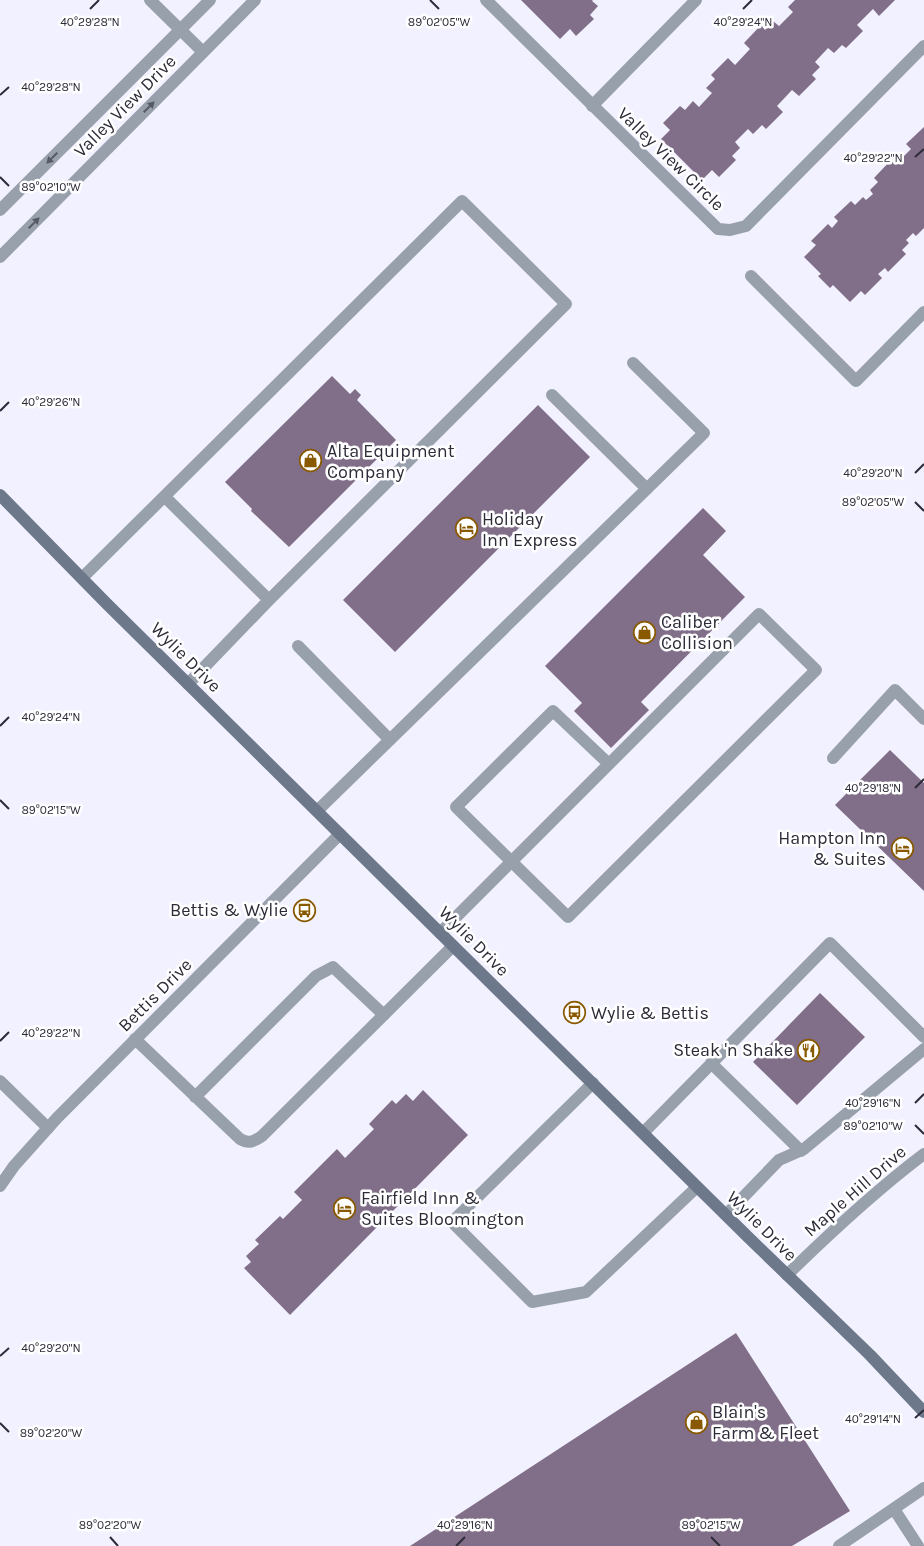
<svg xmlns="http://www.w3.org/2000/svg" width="924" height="1546" viewBox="0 0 924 1546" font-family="Karla,sans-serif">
<rect width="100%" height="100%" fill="#f2f1ff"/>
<path fill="#816e88" d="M521,0H593L592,1L598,6L590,15L594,19L576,36L570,29L560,39Z
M795,0H895L879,16L873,9L857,25L863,31L846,48L842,45L834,53L828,48L815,62L820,67L812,75L816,79L799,96L792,90L777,106L783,112L766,129L762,125L753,134L748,129L735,142L740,148L732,156L736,160L719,177L712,170L702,180L661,139L670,130L663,123L680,106L685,110L693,101L699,107L712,93L706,88L715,79L711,75L728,58L735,65L750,49L744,43L761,25L765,30L773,21L779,26L793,12L788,7Z
M924,127V228L916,236L913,233L906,240L909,243L902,250L906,254L888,272L885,268L878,274L882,278L865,295L861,291L850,302L833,285L830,288L818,276L821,274L804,257L816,245L811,241L828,224L832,228L838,221L834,217L851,201L855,205L863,197L866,200L873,194L870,190L878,182L874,178L891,160L895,165L911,149L906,144Z
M332,376L350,394L355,389L361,395L357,400L396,440L289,547L251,511L252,509L225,482Z
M538,405L590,457L395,652L343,600Z
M703,508L726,531L703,555L745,597L641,702L649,710L611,748L574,711L582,703L545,666Z
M890,750L924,783V891L835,805Z
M820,993L865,1037L797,1105L753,1062Z
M423,1090L468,1135L290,1315L244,1268L251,1262L246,1256L259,1244L255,1240L280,1216L283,1219L302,1200L294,1192L337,1149L345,1158L374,1129L369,1124L392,1100L396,1104L406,1094L413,1101Z
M736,1333L850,1511L792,1546H410Z"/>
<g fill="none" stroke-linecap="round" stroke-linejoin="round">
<path stroke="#98a0ac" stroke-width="12" d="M150,0L203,52
M592,106L696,0
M751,276L856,381L924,312
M552,395L647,489
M165,497L269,600
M82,578L462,201L566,304L269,600L188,684
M298,646L390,740
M833,758L895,690L924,719
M317,811L704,433L633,363
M440,933L759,614L816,670L568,917L456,807L553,711L609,764
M135,1039L240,1139C249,1144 253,1142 262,1136L453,946
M711,1063L801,1151
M0,1081L48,1128
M593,1083L452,1222L532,1302L586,1292L697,1187
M195,1097L316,976L333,967L384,1015
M643,1133L830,943L924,1037
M726,1215L779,1160L804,1149L924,1049
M894,1509L918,1546
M839,1546L924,1488"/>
<path stroke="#98a0ac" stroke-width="12" d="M486,0L718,229L730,230L746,226L924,46
M0,210L210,0
M0,257L255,0
M0,1186L14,1166L57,1118L340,834
M787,1275C831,1232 875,1191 924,1154"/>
<path stroke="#6d788a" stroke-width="12" d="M0,495L107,604L748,1237L870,1355L924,1412"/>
</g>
<defs><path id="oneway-solid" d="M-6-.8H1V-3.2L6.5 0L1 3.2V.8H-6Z" transform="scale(1.25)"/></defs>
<g fill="#575a66">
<use href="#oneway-solid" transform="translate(149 107) rotate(-45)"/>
<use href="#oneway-solid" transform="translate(52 158) rotate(135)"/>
<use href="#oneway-solid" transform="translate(34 223) rotate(-45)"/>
</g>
<path fill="none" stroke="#2c2b38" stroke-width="2" d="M430,0L439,9M90,9L99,0M743,9L752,0M0,95L9,87M915,157L924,149M0,177L9,186M0,411L9,402M915,473L924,464M915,502L924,511M0,726L9,717M915,788L924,779M0,800L9,809M0,1041L9,1032M915,1103L924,1094M915,1125L924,1134M0,1356L9,1348M915,1418L924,1410M0,1423L9,1432M110,1537L118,1546M711,1537L720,1546M456,1546L465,1537"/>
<defs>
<symbol id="shop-ring" viewBox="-11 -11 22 22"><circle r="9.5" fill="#fff" stroke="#895900" stroke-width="1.5"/><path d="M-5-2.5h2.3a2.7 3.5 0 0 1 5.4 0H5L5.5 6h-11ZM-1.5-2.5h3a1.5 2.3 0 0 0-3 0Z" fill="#895900"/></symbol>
<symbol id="hotel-ring" viewBox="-11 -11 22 22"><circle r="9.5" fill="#fff" stroke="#895900" stroke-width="1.5"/><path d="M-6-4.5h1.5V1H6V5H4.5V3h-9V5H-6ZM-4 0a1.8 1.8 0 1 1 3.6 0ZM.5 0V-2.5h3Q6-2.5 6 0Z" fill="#895900"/></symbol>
<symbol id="bus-ring" viewBox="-11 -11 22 22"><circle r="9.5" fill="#fff" stroke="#895900" stroke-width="1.5"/><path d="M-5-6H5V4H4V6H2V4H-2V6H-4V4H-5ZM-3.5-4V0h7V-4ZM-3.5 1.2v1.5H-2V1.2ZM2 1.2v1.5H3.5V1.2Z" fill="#895900"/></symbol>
<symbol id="restaurant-ring" viewBox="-11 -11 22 22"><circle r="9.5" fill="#fff" stroke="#895900" stroke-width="1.5"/><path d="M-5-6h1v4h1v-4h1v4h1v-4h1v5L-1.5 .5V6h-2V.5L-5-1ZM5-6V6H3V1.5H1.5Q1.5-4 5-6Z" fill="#895900"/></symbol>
</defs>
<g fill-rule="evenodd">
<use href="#shop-ring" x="298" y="448" width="25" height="25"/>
<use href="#hotel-ring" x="454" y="516" width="25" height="25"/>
<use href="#shop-ring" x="632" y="620" width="25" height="25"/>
<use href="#hotel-ring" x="890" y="836" width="25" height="25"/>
<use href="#bus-ring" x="292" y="898" width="25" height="25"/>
<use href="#bus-ring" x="562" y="1000" width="25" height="25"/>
<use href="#restaurant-ring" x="796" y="1038" width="25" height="25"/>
<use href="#hotel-ring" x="332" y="1196" width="25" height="25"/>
<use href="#shop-ring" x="684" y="1410" width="25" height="25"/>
</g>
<g text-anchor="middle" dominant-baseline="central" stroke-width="5" stroke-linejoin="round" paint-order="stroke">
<g font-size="18" fill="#2c2b38" stroke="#fff">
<text transform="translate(125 106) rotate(-45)">Valley View Drive</text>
<text transform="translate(671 159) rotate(44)">Valley View Circle</text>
<text transform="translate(186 657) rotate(45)">Wylie Drive</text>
<text transform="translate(474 941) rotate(45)">Wylie Drive</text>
<text transform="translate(155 995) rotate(-45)">Bettis Drive</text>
<text transform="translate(855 1191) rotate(-41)">Maple Hill Drive</text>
<text transform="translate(762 1226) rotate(45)">Wylie Drive</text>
</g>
<g font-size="18" fill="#2c2b38" stroke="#fff" text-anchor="start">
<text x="327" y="451">Alta Equipment<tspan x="327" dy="21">Company</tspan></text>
<text x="482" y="519">Holiday<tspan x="482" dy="21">Inn Express</tspan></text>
<text x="661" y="622">Caliber<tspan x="661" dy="21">Collision</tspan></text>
<text x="886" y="838" text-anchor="end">Hampton Inn<tspan x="886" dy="21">&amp; Suites</tspan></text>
<text x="288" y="910" text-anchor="end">Bettis &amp; Wylie</text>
<text x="591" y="1013">Wylie &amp; Bettis</text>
<text x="793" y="1050" text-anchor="end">Steak 'n Shake</text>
<text x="361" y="1198">Fairfield Inn &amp;<tspan x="361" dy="21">Suites Bloomington</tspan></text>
<text x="712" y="1412">Blain's<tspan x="712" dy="21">Farm &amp; Fleet</tspan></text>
</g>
</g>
<g font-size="12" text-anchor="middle" fill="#2c2b38" stroke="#fff" stroke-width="5" stroke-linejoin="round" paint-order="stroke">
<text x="90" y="26">40°29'28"N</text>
<text x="743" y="26">40°29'24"N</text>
<text x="439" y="26">89°02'05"W</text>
<text x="51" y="91">40°29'28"N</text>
<text x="873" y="162">40°29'22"N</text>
<text x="51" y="191">89°02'10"W</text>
<text x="51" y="406">40°29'26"N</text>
<text x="873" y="477">40°29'20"N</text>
<text x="873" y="506">89°02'05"W</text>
<text x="51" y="721">40°29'24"N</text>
<text x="873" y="792">40°29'18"N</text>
<text x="51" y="814">89°02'15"W</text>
<text x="51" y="1037">40°29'22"N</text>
<text x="873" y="1107">40°29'16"N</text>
<text x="873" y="1130">89°02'10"W</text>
<text x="51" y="1352">40°29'20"N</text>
<text x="873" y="1423">40°29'14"N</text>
<text x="51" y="1437">89°02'20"W</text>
<text x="110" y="1529">89°02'20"W</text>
<text x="711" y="1529">89°02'15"W</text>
<text x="465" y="1529">40°29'16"N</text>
</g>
</svg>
